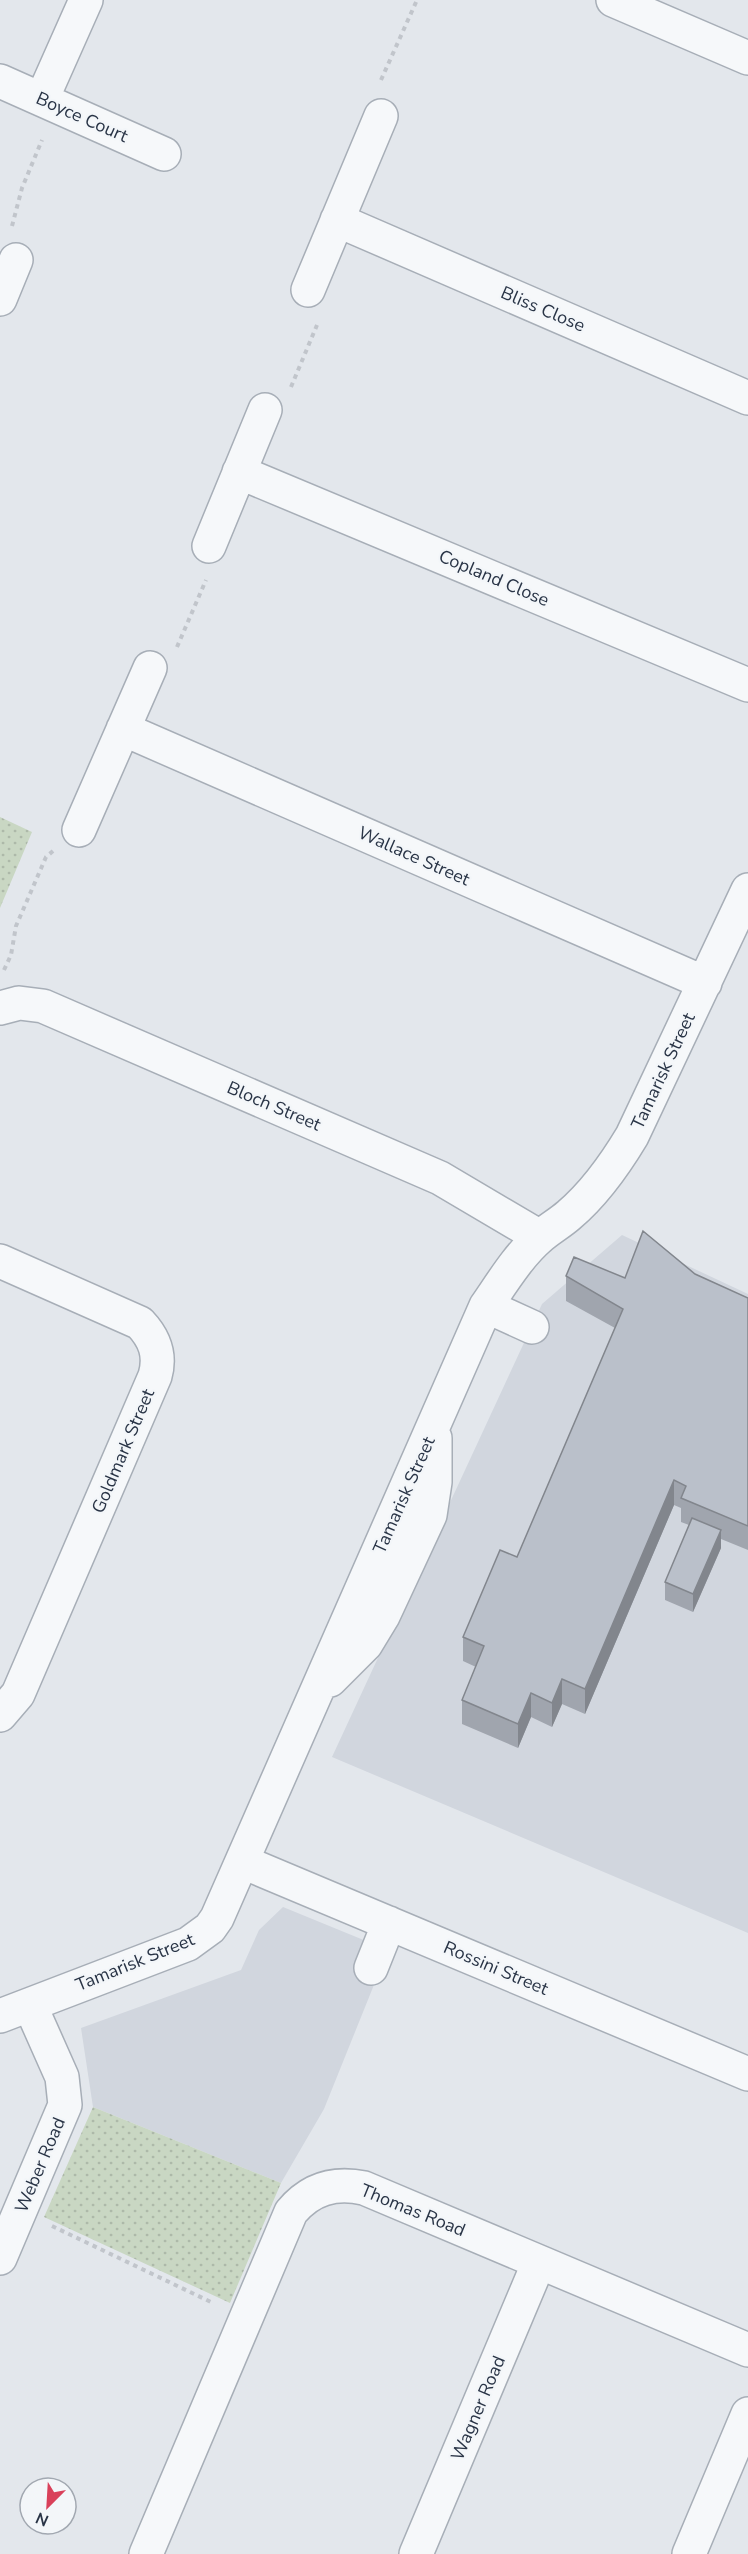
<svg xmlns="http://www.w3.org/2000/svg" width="748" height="2554" viewBox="0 0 748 2554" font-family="'Nunito Sans',sans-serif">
<defs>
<pattern id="park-dots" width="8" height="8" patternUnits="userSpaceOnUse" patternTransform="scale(1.5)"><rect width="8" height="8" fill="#c9d7c3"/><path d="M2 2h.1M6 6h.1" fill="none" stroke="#adb9a9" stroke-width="1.8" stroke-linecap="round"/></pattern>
</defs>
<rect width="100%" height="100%" fill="#e3e7ec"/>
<path fill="#d1d6de" d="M622,1235L748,1294V1933L332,1757L542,1304Z
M283,1907L388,1950L324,2109L281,2183L93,2107L81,2028L241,1970L259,1930Z"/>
<path fill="url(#park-dots)" d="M0,817L32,832L0,908Z
M93,2107L281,2183L230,2303L44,2217Z"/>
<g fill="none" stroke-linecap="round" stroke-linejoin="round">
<defs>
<path id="minor" d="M613,0L748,58
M0,81L164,154
M42,99L86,0
M337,220L748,398
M308,290L381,116
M0,299L16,260
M239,472L748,685
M209,546L265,410
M123,729L705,983
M79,830L150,668
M0,1008L19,1003L43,1006L440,1178L540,1237
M0,1261L140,1323C155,1339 161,1355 155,1376L18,1694L0,1715
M486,1306L532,1327
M330,1680L366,1644L383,1616L430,1515L435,1482V1438
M243,1862L748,2074
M371,1968L389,1923
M0,2016L188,1944L210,1928L217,1918L486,1306C502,1283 518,1256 540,1237C549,1229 560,1223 569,1215C595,1193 614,1166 632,1136L748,890
M0,2258L65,2105L62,2077L30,2005
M146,2554L291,2212C311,2188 335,2182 364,2188L748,2350
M416,2554L539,2262
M689,2554L748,2414"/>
</defs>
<use href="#minor" stroke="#a7aeb7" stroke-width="36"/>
<path stroke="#c1c5cb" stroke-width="4" stroke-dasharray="4.5 4.5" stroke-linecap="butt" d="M381,80L417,0
M12,226L22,188L42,140
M291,387L317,325
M177,647L206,580
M4,970L11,955L16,926L46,857L53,851
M52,2226L213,2303"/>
<use href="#minor" stroke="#f6f8fa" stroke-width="33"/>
</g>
<path fill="#a0a5ae" d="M695,1274L748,1298V1550L721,1539V1548L693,1612L665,1600V1582L689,1525L681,1522V1508L674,1505L585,1714L562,1704L552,1727L531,1717L518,1748L462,1724V1700L476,1667L463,1661V1637L517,1557L615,1328L566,1301V1276L625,1278Z"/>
<path fill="#82868d" d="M674,1480V1505L585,1714V1689Z
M721,1530V1548L693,1612V1594Z
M562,1679V1704L552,1727V1703Z
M531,1693V1717L518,1748V1724Z"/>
<path fill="#bac0ca" stroke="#82868d" stroke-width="1.5" d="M643,1231L695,1274L748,1298V1526L681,1498L686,1486L674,1480L585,1689L562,1679L552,1703L531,1693L518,1724L462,1700L484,1646L463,1637L500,1550L517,1557L623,1309L566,1276L574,1257L625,1278Z
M692,1518L721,1530L693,1594L665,1582Z"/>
<g text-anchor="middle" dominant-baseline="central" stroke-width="4.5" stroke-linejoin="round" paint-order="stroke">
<g font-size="18" fill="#293446" stroke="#f3f6f9">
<text transform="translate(82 117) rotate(24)">Boyce Court</text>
<text transform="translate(543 309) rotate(23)">Bliss Close</text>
<text transform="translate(494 578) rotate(23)">Copland Close</text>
<text transform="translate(414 856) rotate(24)">Wallace Street</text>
<text transform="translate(663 1071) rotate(-65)">Tamarisk Street</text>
<text transform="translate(274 1106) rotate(23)">Bloch Street</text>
<text transform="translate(123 1451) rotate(-67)">Goldmark Street</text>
<text transform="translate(404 1495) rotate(-66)">Tamarisk Street</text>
<text transform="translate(135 1962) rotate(-22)">Tamarisk Street</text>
<text transform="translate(496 1968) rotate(23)">Rossini Street</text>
<text transform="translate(40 2165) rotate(-67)">Weber Road</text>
<text transform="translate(413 2210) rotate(22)">Thomas Road</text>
<text transform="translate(478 2408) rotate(-67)">Wagner Road</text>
</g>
</g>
<g transform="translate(48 2506) rotate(204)"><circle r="28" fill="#f3f6f9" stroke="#a2a8b1" stroke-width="1.5"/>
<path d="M0-4.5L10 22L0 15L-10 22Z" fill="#d9405a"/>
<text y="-9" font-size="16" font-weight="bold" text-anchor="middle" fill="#293446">N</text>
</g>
</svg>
